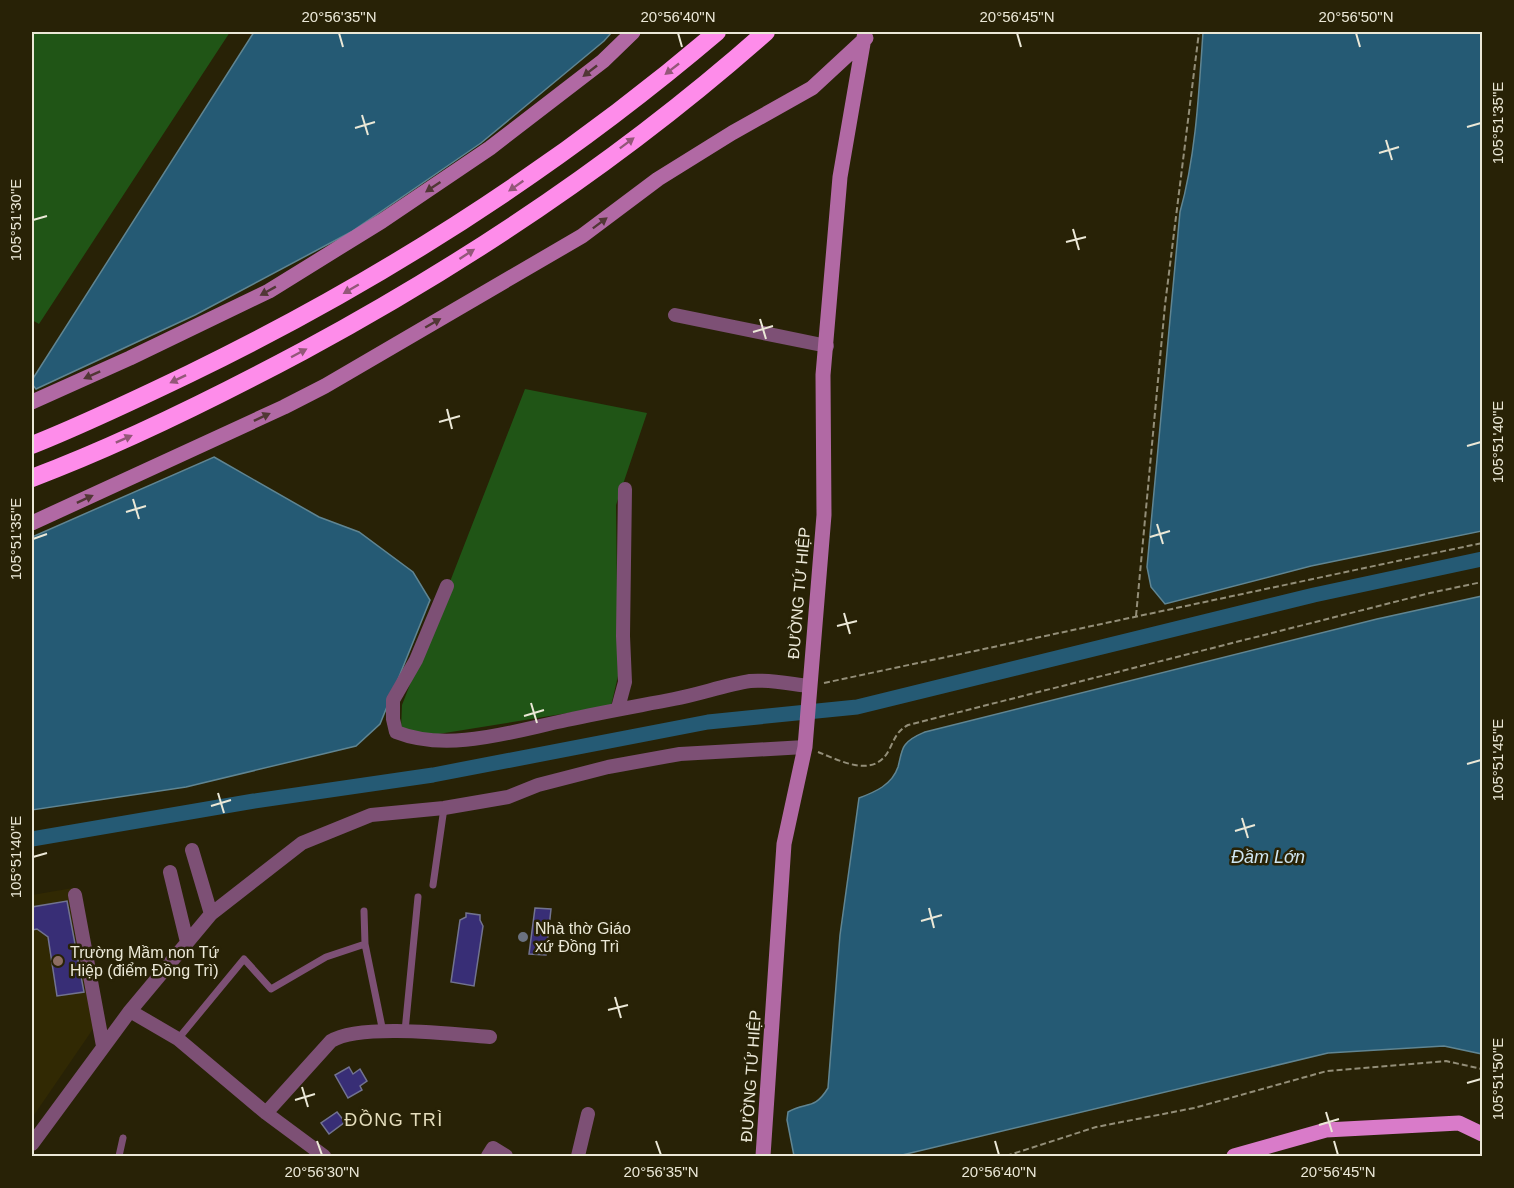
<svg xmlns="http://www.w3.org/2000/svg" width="1514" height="1188" viewBox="0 0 1514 1188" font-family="Helvetica,sans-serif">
<rect width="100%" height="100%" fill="#282206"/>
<path fill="#312903" d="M73,888L95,1026L32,1118V895Z"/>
<path fill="#205516" d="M32,32H230L39,324L32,320Z
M525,389L647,413L616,505L618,676L611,706L426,736L401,729L402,705Z"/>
<path fill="#255a74" stroke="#608592" stroke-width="1.5" d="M254,32H612L604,41L481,143L351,232L195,315L36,389L32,384V380Z
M1203,32H1482V531L1311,566L1165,604L1151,587L1147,567L1180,212C1196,155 1199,91 1203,32Z
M214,457L319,517L359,532L413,572L430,600L380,724L356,746L186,787L32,810V537Z
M1482,596V1054L1444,1046L1328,1053L898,1156H794L787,1120L788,1112C806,1101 814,1111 828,1088L840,935L859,798C875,792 892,785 898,767C900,760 901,750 905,745C910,738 918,735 925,732L1377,619Z"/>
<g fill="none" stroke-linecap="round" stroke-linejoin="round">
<path stroke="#255a74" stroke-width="15" d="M32,839L254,801L433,775L708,722L857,707L1314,595L1482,559"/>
</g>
<path fill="#382e76" stroke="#727390" stroke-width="1.5" d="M67,901L84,992L57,996L48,937L37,929L32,930V907Z
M535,908L551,909L546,955L529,954Z
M466,913L480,915V920L483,926L474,986L451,982L460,920L466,917Z
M349,1067L353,1074L360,1069L367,1081L360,1086L362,1090L348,1098L335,1075Z
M337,1112L345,1122L329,1134L321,1123Z"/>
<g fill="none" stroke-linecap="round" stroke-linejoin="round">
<path stroke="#938e78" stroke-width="2" stroke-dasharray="6 3" stroke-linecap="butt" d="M1136,616L1165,305L1199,32
M824,683L1482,543
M818,752C841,761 874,779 889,750C895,738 897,731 908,725L1430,593L1482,582
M1006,1156L1096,1127L1194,1108L1327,1071L1446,1061L1482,1069"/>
<path stroke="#7d5075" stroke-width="7" d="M433,885L444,808
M364,911L365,944L383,1032
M405,1031L418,897
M178,1039L244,959L271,989L326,957L365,944
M119,1156L123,1138"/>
<path stroke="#7d5075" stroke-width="14" d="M675,315L827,346
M447,586L416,660L393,700V719L396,732C449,753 513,731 567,720C603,712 638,706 674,699C700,694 725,685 750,681C768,679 791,684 809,686
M618,708L625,682L623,636L625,489
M192,850L211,914
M170,872L187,942
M75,895L103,1046
M130,1011L178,1039L266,1113L324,1156
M266,1113L331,1041C360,1023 453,1034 490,1037
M32,1144L130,1011L211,914L302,843L371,815L444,808L508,797L538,785L608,767L680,754L805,747
M488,1156L493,1148L506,1156
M578,1156L588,1114"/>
<path stroke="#b169a4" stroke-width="15" d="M32,402L130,358L269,291L382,221L490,148L603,61L633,32
M32,523L284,407L325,386L582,236L658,179L732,133L812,88L866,38
M763,1156L784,844L805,747L824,515L823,375L840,177L865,32"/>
<path stroke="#d97bc9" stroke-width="15" d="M1234,1156L1326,1130L1459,1123L1482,1134"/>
<path stroke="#fe8cea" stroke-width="18" d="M32,445C85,424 137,399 189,374C379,282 557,168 717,32
M32,478C125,443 215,398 303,351C468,262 626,156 766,32"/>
</g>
<defs><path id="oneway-solid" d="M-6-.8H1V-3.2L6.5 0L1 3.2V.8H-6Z" transform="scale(1.5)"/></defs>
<g fill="#935778">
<use href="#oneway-solid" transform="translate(672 69) rotate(142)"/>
<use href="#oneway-solid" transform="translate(627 143) rotate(-37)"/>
<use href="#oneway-solid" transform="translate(516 186) rotate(145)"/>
<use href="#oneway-solid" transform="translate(467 254) rotate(-33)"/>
<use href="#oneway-solid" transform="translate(351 289) rotate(150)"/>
<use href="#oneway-solid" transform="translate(299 353) rotate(-28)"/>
<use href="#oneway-solid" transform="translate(178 379) rotate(154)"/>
<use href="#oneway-solid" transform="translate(124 439) rotate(-24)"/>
</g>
<g fill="#513735">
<use href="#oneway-solid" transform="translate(590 71) rotate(142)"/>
<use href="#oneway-solid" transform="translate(433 187) rotate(146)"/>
<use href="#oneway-solid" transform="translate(600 223) rotate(-37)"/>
<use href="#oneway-solid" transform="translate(268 291) rotate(151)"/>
<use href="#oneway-solid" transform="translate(433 323) rotate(-30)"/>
<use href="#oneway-solid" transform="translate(92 375) rotate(156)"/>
<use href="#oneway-solid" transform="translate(262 417) rotate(-25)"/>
<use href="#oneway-solid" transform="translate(85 499) rotate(-25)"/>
</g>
<path fill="none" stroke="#ebe8d7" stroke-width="2" d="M339,33L343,47M678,33L682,47M1017,33L1021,47M1356,33L1360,47M362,115L368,135M1467,127L1481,123M355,128L375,122M1386,140L1392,160M1379,153L1399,147M33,220L47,216M1073,229L1079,250M1066,242L1086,237M760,319L766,339M753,332L773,326M447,409L452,429M439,422L460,416M1467,446L1481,442M133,499L139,519M126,512L146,506M1157,524L1163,544M1150,537L1170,531M33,539L47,534M844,613L850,634M837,626L857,621M531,703L537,723M524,716L544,710M1467,764L1481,760M218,793L224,813M211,806L231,800M1242,818L1248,838M1235,831L1255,825M33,857L47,853M929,908L934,928M921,921L942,915M615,997L621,1018M608,1010L628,1005M1467,1083L1481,1079M302,1087L308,1107M295,1100L315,1094M1326,1112L1332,1132M1319,1125L1339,1119M317,1141L322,1155M656,1141L661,1155M995,1141L999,1155M1334,1141L1338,1155"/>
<circle fill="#6b7280" stroke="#282206" stroke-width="2" cx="523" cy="937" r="6"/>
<circle fill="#8d6e63" stroke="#282206" stroke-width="2" cx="58" cy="961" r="6"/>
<g text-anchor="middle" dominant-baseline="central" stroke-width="5" stroke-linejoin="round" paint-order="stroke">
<g font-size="16" fill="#ebe8d7" stroke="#282206">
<text transform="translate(799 593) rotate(-85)">ĐƯỜNG TỨ HIỆP</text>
<text transform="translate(751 1076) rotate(-86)">ĐƯỜNG TỨ HIỆP</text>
</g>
<g font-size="16" fill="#ebe8d7" stroke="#282206" text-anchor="start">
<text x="535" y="928">Nhà thờ Giáo<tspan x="535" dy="18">xứ Đồng Trì</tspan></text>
<text x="70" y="952">Trường Mầm non Tứ<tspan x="70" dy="18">Hiệp (điểm Đồng Trì)</tspan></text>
</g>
<g font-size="18" font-style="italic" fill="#cfe6f2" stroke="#282206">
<text x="1268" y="857">Đầm Lớn</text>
</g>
<g font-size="18" letter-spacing="1.5" fill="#e5debd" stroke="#282206">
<text x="394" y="1120">ĐỒNG TRÌ</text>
</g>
</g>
<rect width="1514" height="1188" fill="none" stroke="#282206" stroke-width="66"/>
<rect x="33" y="33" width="1448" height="1122" fill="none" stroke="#ebe8d7" stroke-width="2"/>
<g font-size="15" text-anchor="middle" fill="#ebe8d7">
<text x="339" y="22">20°56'35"N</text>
<text x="678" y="22">20°56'40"N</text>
<text x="1017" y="22">20°56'45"N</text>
<text x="1356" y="22">20°56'50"N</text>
<text transform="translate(1498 123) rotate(-90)" y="5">105°51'35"E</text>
<text transform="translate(16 220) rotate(-90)" y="5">105°51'30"E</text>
<text transform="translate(1498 442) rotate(-90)" y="5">105°51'40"E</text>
<text transform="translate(16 539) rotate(-90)" y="5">105°51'35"E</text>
<text transform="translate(1498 760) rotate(-90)" y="5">105°51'45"E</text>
<text transform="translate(16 857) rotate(-90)" y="5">105°51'40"E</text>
<text transform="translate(1498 1079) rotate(-90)" y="5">105°51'50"E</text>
<text x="322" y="1177">20°56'30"N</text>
<text x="661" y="1177">20°56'35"N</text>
<text x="999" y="1177">20°56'40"N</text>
<text x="1338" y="1177">20°56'45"N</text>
</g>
</svg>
